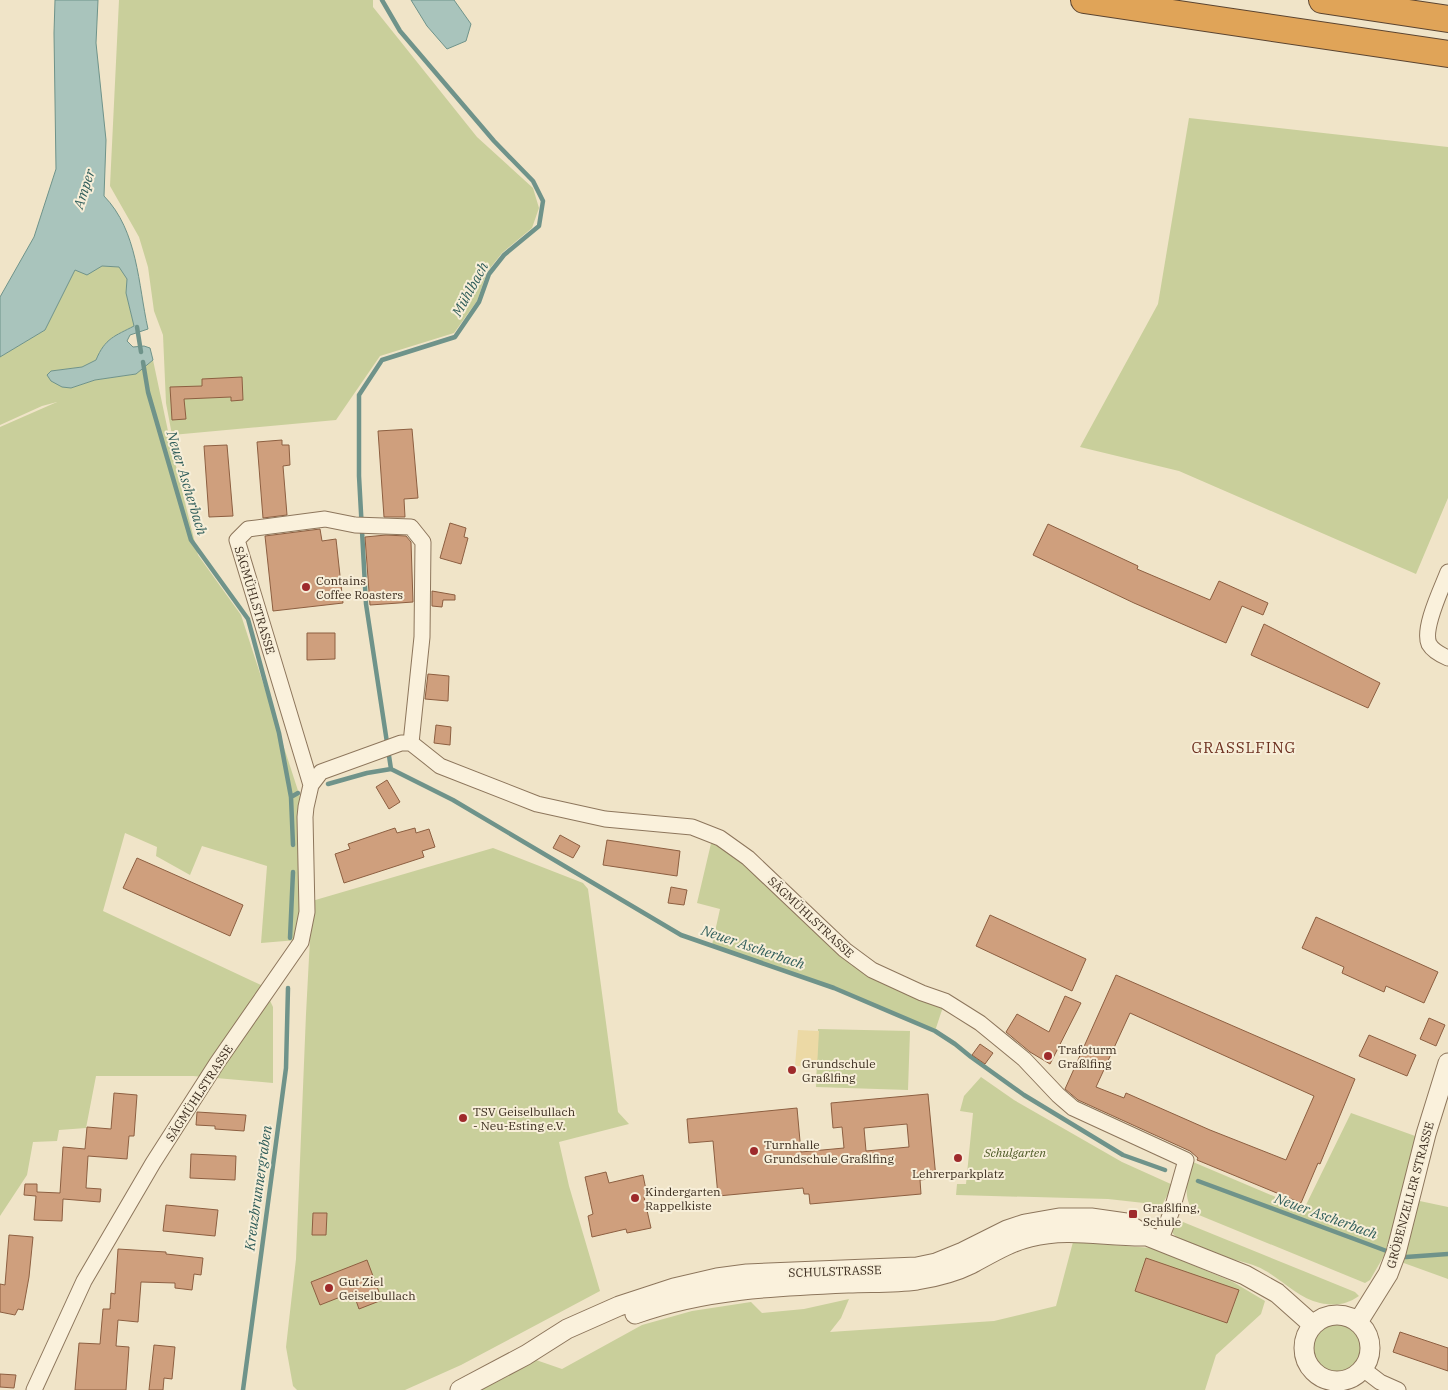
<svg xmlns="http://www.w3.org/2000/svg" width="1448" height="1390" viewBox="0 0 1448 1390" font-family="'IBM Plex Serif',serif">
<rect width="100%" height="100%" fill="#f0e4c8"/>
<path fill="#c9cf9b" d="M119,0H373V7L477,137L533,188L539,208L532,228L502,253L487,272L477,301L454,333L380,356L336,420L172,435L166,403L163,335L154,311L148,267L139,237L110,186Z
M1189,118L1448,147V498L1416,574L1179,471L1080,447L1158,304Z
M102,266L119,267L127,279L126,293L134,326C115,335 105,339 96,360L82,367L51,371L71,388L95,380L136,374L153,360L172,450L198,555L241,615L302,803L304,892L297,940L261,943L267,866L202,846L190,875L156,856L157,847L125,833L103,911L263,986L273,1007V1083L193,1076H96L86,1128L59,1130L57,1141L33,1142L27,1175L0,1216V427L57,402L42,406L0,425V357L45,330L75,270L87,274Z
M713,835L845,950L945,1001L935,1031L834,988L712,945L720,909L697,903Z
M493,848L583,883L588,889L618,1112L629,1124L559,1142L569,1186L600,1291L461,1365L405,1390H297L293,1386L286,1347L296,1259L306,1014L312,901Z
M818,1029L910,1031L908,1090L816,1087Z
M981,1077L1014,1100L1122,1162L1173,1185L1162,1205L1108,1199L956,1195L957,1184H966L973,1113L960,1111L964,1096Z
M1351,1113L1418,1137L1385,1254L1370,1280L1365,1283L1194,1213C1182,1195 1187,1181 1193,1162L1304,1209Z
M1415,1200L1448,1207V1279L1401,1262Z
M1183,1222L1355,1292L1359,1296C1346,1305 1335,1306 1320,1303C1295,1298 1277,1273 1253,1265C1236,1259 1177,1247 1171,1230L1175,1224Z
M1073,1242L1152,1248L1233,1282L1265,1301L1261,1314L1216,1355L1205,1390H480L536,1360L562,1369L642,1325L692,1311L751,1302L762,1313L804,1309L849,1299L841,1318L830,1332L994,1321L1056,1306Z
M1311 1348a26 26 0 1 1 52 0a26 26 0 1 1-52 0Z"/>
<path fill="#ecd9a5" d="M798,1030L819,1031L817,1067L795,1066Z"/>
<path fill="#a9c4bc" stroke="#6f938a" d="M55,0H98L96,43L106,140L104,196C138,231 138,284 148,329L130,335L127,341L133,347L144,346L150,348L153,360L136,374L95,380L71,388L62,387L51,381L47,375L51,371L82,367L96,360C105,338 115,336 134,326L126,293L127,279L119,267L102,266L87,275L75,270L45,330L0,357V297L34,237L56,169L54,33Z
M411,0H454L471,24L466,41L447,49L427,26Z"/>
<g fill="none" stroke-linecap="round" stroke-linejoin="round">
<path stroke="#6f938a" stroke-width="4.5" d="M382,0L400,31L494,141L533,181L543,201L539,226L504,255L489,274L479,302L455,337L382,360L359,395V476L366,604L391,769
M137,327L141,352
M143,362L148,392L191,540L248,619L279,733L291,797L298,793
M328,784L367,773L391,769L453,800L681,935L834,988L935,1031L955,1044L971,1057L1024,1095L1123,1155L1165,1170
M291,797L293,845
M290,938L293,872
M1198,1181L1392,1253
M1400,1255L1406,1257L1448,1254
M243,1390L286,1068L288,988"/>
</g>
<path fill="#cf9f7d" stroke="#8d5f41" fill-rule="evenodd" d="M242,377L243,400L231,401V397L184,399L186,419L172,420L170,387L202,386V379Z
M412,429L418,498L404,499L405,517H384L378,431Z
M282,440V445H289L290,465L283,466L287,515L263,518L257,442Z
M227,445L233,516L209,517L204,446Z
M450,523L466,528L464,537L468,538L461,564L440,558Z
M1048,524L1138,566L1137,569L1210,600L1219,581L1268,603L1263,615L1242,606L1226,643L1134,603L1033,555Z
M320,529L322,541L336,539L343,603L273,611L265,536Z
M386,535L406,536L411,542L413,602L370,605L365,537Z
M432,591L455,595V600H443L442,607L432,606Z
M1264,624L1380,683L1368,708L1251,655Z
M307,633H335V659L307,660Z
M428,674L449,676L448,701L425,699Z
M436,725L451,727L450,745L434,743Z
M387,780L400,802L389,809L376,787Z
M395,828L397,833L415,828L416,833L429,829L435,847L422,851L424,857L344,883L335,854L350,849L348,844Z
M560,835L580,846L573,858L553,848Z
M607,840L680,851L677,876L603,865Z
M137,858L243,905L230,936L123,888Z
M671,887L687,890L684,905L668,903Z
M990,915L1086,959L1072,991L976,946Z
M1316,917L1438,972L1424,1003L1386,986L1384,992L1342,973L1344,967L1302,948Z
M1116,975L1355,1079L1320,1164L1318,1163L1301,1203L1197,1160L1198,1158L1190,1151L1078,1100L1065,1089ZM1130,1013L1314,1096L1286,1160L1210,1130L1126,1093L1124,1098L1096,1087Z
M1065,996L1081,1003L1050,1064L1030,1052L1006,1032L1017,1014L1049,1032Z
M1429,1018L1445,1025L1436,1046L1420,1039Z
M1369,1035L1416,1055L1407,1076L1359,1056Z
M980,1044L993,1053L985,1064L972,1055Z
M114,1093L137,1095L134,1136H129L127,1159L88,1156L86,1188L101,1189L100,1202L63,1199L62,1221L34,1220L36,1196L24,1195L25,1184H37V1192L60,1193L63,1147L85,1149L87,1127L111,1129Z
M928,1094L936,1178L920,1180L921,1194L810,1204L809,1194H804L803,1188L718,1196L713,1141L689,1143L687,1119L797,1108L801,1152L844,1148L842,1127L833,1128L831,1103ZM907,1124L909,1147L866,1151L864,1128Z
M197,1112L246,1115L244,1131L215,1129V1126L196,1125Z
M191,1154L236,1156L235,1180L190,1178Z
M606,1172L609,1183L643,1175L647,1195L644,1197L651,1228L627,1233L626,1229L592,1237L588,1216L593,1214L585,1177Z
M166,1205L218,1210L215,1236L163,1231Z
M313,1213H327L326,1235H312Z
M9,1235L33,1237L29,1277L23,1310L18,1309L15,1315L0,1312V1284L5,1285Z
M118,1249L166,1252V1254L203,1258L201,1275L194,1274L192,1290L175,1288V1283L141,1282L138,1322L118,1320L116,1346L129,1347L126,1390H75L79,1343L100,1344L103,1309H110L111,1293L115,1294Z
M1146,1258L1239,1290L1227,1323L1135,1291Z
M367,1260L382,1300L359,1309L353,1292L320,1305L311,1282Z
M1400,1332L1448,1348V1371L1393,1352Z
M154,1345L175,1347L172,1379L164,1378L163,1390H149Z
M0,1374L16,1375L14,1388L0,1387Z"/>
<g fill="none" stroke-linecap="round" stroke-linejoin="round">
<defs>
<path id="minor" d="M1448,572C1442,588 1422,628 1429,644C1433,651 1441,655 1448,658
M311,785L321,772L401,743H411L440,766L537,804L605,819L692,827L720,838L748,858L845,950L872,970L922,993L945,1001L980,1023L1024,1059L1058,1095L1073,1108L1186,1160L1171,1213L1160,1241
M1363,1369L1380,1382L1398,1390
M34,1390L84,1281L153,1163L217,1063L301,942L307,912L305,817L306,807L311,785L237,540L248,529L325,519L355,525L411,527L423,542L422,637L411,743"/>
<path id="tertiary" d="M635,1314C704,1289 776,1286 848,1283C871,1282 894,1283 917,1280C935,1277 955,1272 971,1264C990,1254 1009,1242 1030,1237C1069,1227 1107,1237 1147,1236
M1304 1348a33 33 0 1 1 66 0a33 33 0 1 1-66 0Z
M1358,1322L1388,1274L1396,1253L1426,1134L1448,1063
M460,1390L526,1355L567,1329L619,1306L674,1288L717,1278L747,1274L917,1267L936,1263L963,1252L1007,1230L1025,1224L1059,1218H1091L1126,1223L1147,1236L1245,1275L1277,1293L1313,1325"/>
<path id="motorway" d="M1084,0L1448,54
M1322,0L1448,19"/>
</defs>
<use href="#minor" stroke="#8d765c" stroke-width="17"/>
<use href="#tertiary" stroke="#8d765c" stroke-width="21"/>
<use href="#motorway" stroke="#5b4430" stroke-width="28"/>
<use href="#minor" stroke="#faf1dc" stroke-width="15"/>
<use href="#tertiary" stroke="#faf1dc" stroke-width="19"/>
<use href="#motorway" stroke="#e0a458" stroke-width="26"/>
</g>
<g fill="#9e2a2b" stroke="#f7eed8" stroke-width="2">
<circle cx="306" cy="587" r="5"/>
<circle cx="1048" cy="1056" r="5"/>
<circle cx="792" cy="1070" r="5"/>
<circle cx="463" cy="1118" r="5"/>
<circle cx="754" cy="1151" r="5"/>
<circle cx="958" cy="1158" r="5"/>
<circle cx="635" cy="1198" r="5"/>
<rect x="1128" y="1209" width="10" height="10" rx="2.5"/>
<circle cx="329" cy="1288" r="5"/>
</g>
<g text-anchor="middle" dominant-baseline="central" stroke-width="4" stroke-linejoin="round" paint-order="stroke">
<g font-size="12" fill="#3d2e20" stroke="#f7eed8" text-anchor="start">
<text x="316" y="580">Contains<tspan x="316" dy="14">Coffee Roasters</tspan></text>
<text x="1058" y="1049">Trafoturm<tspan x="1058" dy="14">Graßlfing</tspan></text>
<text x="802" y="1063">Grundschule<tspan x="802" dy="14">Graßlfing</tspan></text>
<text x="473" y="1111">TSV Geiselbullach<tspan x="473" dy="14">- Neu-Esting e.V.</tspan></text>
<text x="764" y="1144">Turnhalle<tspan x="764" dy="14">Grundschule Graßlfing</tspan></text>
<text x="958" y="1173" text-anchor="middle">Lehrerparkplatz</text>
<text x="645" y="1191">Kindergarten<tspan x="645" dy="14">Rappelkiste</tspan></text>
<text x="1143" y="1207">Graßlfing,<tspan x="1143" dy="14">Schule</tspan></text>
<text x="339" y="1281">Gut Ziel<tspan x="339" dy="14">Geiselbullach</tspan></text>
</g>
<g font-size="12" fill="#3d2e20" stroke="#f7eed8">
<text transform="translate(255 600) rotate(73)">SÄGMÜHLSTRASSE</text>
<text transform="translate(811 917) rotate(43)">SÄGMÜHLSTRASSE</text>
<text transform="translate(199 1093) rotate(-57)">SÄGMÜHLSTRASSE</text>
<text transform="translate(1410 1195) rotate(-75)">GRÖBENZELLER STRASSE</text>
<text transform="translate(835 1271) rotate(-2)">SCHULSTRASSE</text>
</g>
<g font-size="12" font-style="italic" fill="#4d5a26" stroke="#f7eed8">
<text x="1015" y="1152">Schulgarten</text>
</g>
<g font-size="14" font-style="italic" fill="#2f5d5a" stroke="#f7eed8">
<text transform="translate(84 189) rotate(-72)">Amper</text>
<text transform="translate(470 289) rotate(-61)">Mühlbach</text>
<text transform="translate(187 483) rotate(73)">Neuer Ascherbach</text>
<text transform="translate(753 947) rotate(19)">Neuer Ascherbach</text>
<text transform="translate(258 1188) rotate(-82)">Kreuzbrunnergraben</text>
<text transform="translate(1326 1216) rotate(20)">Neuer Ascherbach</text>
</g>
<g font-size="15" letter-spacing="1" fill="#6b2e1e" stroke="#f7eed8">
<text x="1244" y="747">GRASSLFING</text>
</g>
</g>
</svg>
